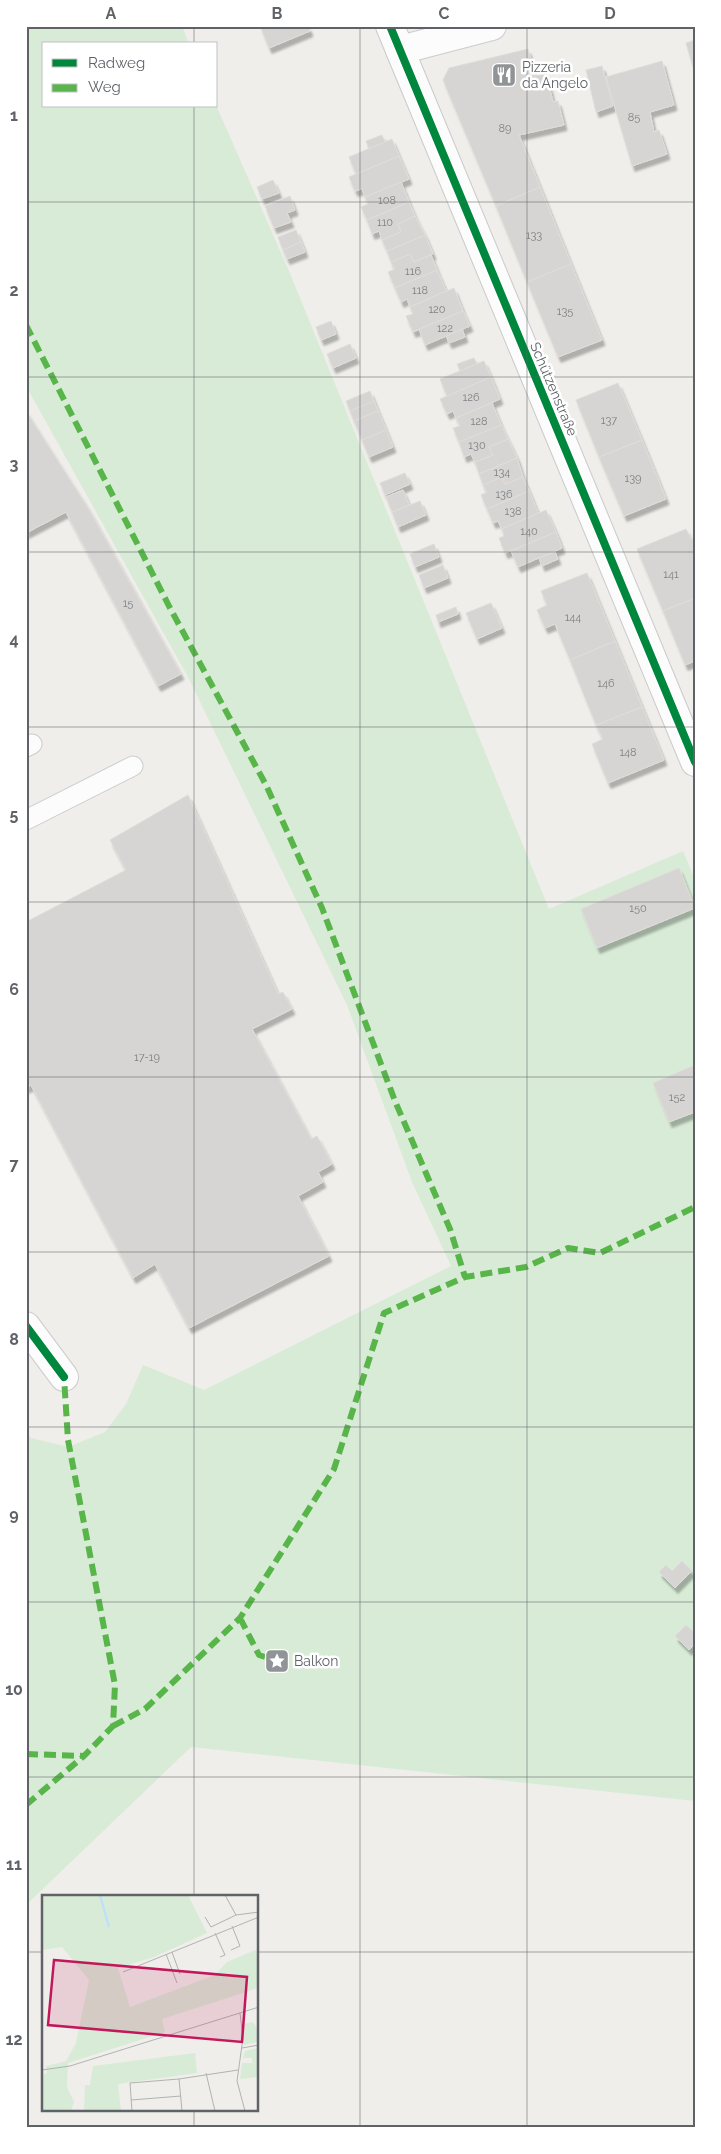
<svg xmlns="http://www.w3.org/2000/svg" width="721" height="2154" viewBox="0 0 721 2154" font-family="Raleway,sans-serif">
<defs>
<filter id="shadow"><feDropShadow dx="3" dy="5.5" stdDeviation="1" flood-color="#0004"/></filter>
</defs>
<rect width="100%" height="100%" fill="#efeeea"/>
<path fill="#d8ebd6" d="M26,26H182L189,44H44V106L216,105L289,271L549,909L683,851L695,880V1801L191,1747L26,1905V1433L31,1438L68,1447L105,1432L126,1404L143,1365L204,1390L451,1266L412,1182L347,1005L189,679L26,386Z"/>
<path fill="#d6d5d3" stroke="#deddd9" filter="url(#shadow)" d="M260,26H308L310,31L269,48Z
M695,40V74L686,43Z
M528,49L535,76L546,73L553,102L558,101L564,125L519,135L540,187L496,206L443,80L449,68Z
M662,61L674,105L650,112L654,132L659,130L667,154L632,166L606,77Z
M602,66L613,106L596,112L586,70Z
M382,135L385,142L369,149L366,141Z
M392,139L399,156L356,174L349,157Z
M399,156L409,179L365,197L362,189L355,191L349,177Z
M273,180L279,193L262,199L257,187Z
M401,182L409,202L367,220L361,207L368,204L365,197Z
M540,187L571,264L527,282L496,206Z
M290,196L295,210L287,213L291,222L274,228L265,206Z
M409,202L415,216L398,224L401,232L382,240L379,231L372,234L367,220Z
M415,216L425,235L387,251L382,240L401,232L398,224Z
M296,230L301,242L283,250L278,237Z
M425,235L433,254L414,262L410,254L391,262L387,251Z
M301,242L305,252L287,259L283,250Z
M410,254L414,262L431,255L437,270L395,288L388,272L395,269L391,262Z
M571,264L602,340L558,357L527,282Z
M437,270L446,291L410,307L407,299L401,302L395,288Z
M454,288L463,311L413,332L406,316L413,314L410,307Z
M463,311L470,326L425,345L419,329Z
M331,321L336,334L321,340L316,327Z
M462,329L465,337L449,343L446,336Z
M350,344L356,358L333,368L327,354Z
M474,358L477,364L460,371L457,364Z
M484,361L491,377L447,396L440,379Z
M491,377L500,399L456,418L453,411L447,414L440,399Z
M618,383L642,440L599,457L576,400Z
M370,391L374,401L350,411L346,401Z
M374,401L378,411L354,421L350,411Z
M492,403L501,425L459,442L453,428L460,426L456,418Z
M26,411L88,508L181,674L158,686L66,512L26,533Z
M378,411L386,430L362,440L354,421Z
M501,425L508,439L489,447L493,455L475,462L471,454L464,457L459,442Z
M386,430L393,447L369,457L362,440Z
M508,439L517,458L479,474L475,462L493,455L489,447Z
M642,440L666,499L624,516L599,457Z
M517,458L523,477L505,484L502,477L483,485L479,474Z
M405,473L410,484L385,495L380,483Z
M502,477L505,484L523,477L529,491L487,509L481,495L487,492L483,485Z
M403,490L409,505L392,512L386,497Z
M529,491L538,513L502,529L498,521L493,523L487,509Z
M420,501L426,515L398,527L392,512Z
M546,510L556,532L505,553L499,538L504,536L502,529Z
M686,529L691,539L695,538V598L663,611L637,549Z
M556,532L562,548L518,567L511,551Z
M434,544L439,557L415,567L410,554Z
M555,552L558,559L542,566L539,558Z
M443,565L448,578L424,588L419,575Z
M587,573L615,641L570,660L555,624L545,628L537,610L547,605L541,591Z
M695,598V661L685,665L663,611Z
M491,603L502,628L477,639L466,613Z
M456,607L458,614L438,622L436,615Z
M615,641L642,707L596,725L570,660Z
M642,707L664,760L608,783L592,744L603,739L596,725Z
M188,795L278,994L283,992L292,1009L252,1029L311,1139L317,1136L332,1164L318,1172L323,1182L298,1196L329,1256L189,1328L155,1264L133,1278L31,1085L26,1088V922L126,870L110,840Z
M679,868L695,908L597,948L581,909Z
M695,1065V1112L669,1122L653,1083Z
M682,1561L692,1571L675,1588L659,1572L666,1565L672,1571Z
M686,1625L695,1633V1644L689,1650L675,1636Z"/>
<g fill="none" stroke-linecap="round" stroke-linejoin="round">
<defs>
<path id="lane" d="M26,747L32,744
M26,820L133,766"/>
<path id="street" d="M400,50L492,26
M26,1326L64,1377"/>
<path id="secondary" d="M390,26L695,762"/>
</defs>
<use href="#lane" stroke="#cbcccc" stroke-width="21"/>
<use href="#street" stroke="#cbcccc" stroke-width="30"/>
<use href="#secondary" stroke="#cacacb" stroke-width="30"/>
<use href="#lane" stroke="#fdfcfc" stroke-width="19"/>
<use href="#street" stroke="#fdfcfc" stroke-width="28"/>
<use href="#secondary" stroke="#fdfcfc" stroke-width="28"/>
<path stroke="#58b549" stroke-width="6" stroke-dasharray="12 6" stroke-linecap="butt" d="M26,325L170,608L266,785L322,908L395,1101L450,1229L465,1277
M240,1618L259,1655L277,1661
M113,1726L145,1709L240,1618L334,1469L384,1313L465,1277L526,1267L568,1248L600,1253L695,1207
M26,1754L84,1756
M26,1805L84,1756L113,1726L115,1685L68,1440L64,1377"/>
<defs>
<path id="cycleway" d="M390,26L695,762
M26,1326L64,1377"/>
</defs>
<use href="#cycleway" stroke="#fff" stroke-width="11"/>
<use href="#cycleway" stroke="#00873e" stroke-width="8"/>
</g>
<path fill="none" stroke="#5f6368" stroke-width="1" stroke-opacity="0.55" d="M194,26V44M360,26V2128M527,26V2128M194,106V1896M26,202H695M26,377H695M26,552H695M26,727H695M26,902H695M26,1077H695M26,1252H695M26,1427H695M26,1602H695M26,1777H695M26,1952H44M258,1952H695M194,2110V2128"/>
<defs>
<symbol id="restaurant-square" viewBox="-11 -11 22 22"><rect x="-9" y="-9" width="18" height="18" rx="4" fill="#919496" stroke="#fff"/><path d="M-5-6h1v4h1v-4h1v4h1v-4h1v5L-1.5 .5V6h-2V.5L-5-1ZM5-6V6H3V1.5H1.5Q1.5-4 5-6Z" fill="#fff"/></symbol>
<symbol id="sight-square" viewBox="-11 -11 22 22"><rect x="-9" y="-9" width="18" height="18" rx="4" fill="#919496" stroke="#fff"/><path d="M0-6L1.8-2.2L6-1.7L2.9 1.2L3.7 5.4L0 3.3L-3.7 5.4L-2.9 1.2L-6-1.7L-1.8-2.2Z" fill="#fff"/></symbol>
</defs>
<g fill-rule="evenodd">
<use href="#restaurant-square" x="490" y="61" width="28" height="28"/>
<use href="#sight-square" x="263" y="1647" width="28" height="28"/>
</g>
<g text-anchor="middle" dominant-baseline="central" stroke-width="5" stroke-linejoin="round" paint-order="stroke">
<g font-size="11" fill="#7e8184">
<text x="634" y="117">85</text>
<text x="505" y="128">89</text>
<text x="387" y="200">108</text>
<text x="385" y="222">110</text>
<text x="534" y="235">133</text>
<text x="413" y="271">116</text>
<text x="420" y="290">118</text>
<text x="437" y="309">120</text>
<text x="565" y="311">135</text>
<text x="445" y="328">122</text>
<text x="471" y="397">126</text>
<text x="609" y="420">137</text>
<text x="479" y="421">128</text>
<text x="477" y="445">130</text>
<text x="502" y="472">134</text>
<text x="633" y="478">139</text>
<text x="504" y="494">136</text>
<text x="513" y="511">138</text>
<text x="529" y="531">140</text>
<text x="671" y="574">141</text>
<text x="128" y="603">15</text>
<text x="573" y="617">144</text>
<text x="606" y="683">146</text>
<text x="628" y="752">148</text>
<text x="638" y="908">150</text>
<text x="147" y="1057">17-19</text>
<text x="677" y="1097">152</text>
</g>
<g font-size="14" fill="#5f6368" stroke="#fff" text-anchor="start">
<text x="522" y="67">Pizzeria<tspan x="522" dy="16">da Angelo</tspan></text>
<text x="294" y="1661">Balkon</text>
</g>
<g font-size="14" fill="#5f6368" stroke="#fff">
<text transform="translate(554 389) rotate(67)">Schützenstraße</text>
</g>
</g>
<g transform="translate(42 1895)">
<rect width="216" height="216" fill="#efeeea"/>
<path d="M0,0H146L165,38L112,62L76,73L88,112L173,80L185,67L216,54V93L120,124L123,137L26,168L25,192L32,207L29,216H0V180L5,178L4,171L24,166L34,148L47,85L20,52L0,55ZM211,127L216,135V147L202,150L201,129ZM216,153V182L198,184L200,168H210V163H201L203,156ZM153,158L155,178L76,189L79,216H42L43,190H48L51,171Z" fill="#d8ebd6"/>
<path fill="none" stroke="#bfe0f9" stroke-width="2.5" d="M58,0L67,32"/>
<path fill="none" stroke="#b1b2b2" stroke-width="1" d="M194,20L217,17M163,22L169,32L194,20L183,0M173,38L183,60L178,62M189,55L198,51L190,31M130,57L138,79M124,59L135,88M81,77L217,22M198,118L201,143L195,186L203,216M200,153L217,150M0,175L28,171L217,112M164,178L173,216M89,205L139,201M90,216L88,188L137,184M140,216L137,184L196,175"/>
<path fill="#c2185b" fill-opacity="0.15" stroke="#c2185b" stroke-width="2.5" d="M12,65L205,82L200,147L6,130Z"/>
<rect width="216" height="216" fill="none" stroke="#5f6368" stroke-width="2.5"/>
</g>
<rect width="721" height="2154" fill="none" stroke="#ffffff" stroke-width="55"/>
<rect x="42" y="42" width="175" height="65" fill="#ffffff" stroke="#bfc1c3"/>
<rect x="52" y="59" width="25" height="8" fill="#00873e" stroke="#bfc1c3"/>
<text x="88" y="68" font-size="15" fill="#5f6368">Radweg</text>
<rect x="52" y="84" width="25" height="8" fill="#58b549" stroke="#bfc1c3"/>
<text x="88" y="92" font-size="15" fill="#5f6368">Weg</text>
<rect x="28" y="28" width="666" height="2098" fill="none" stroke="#5f6368" stroke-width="2"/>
<g font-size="16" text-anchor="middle" font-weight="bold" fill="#5f6368">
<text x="111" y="19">A</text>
<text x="277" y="19">B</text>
<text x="444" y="19">C</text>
<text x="610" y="19">D</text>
<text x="14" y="121">1</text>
<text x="14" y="296">2</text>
<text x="14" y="470">3</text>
<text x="14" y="645">4</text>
<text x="14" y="820">5</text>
<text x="14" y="995">6</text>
<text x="14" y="1170">7</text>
<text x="14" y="1345">8</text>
<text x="14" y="1520">9</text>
<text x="14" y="1695">10</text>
<text x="14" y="1870">11</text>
<text x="14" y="2045">12</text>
</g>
</svg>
